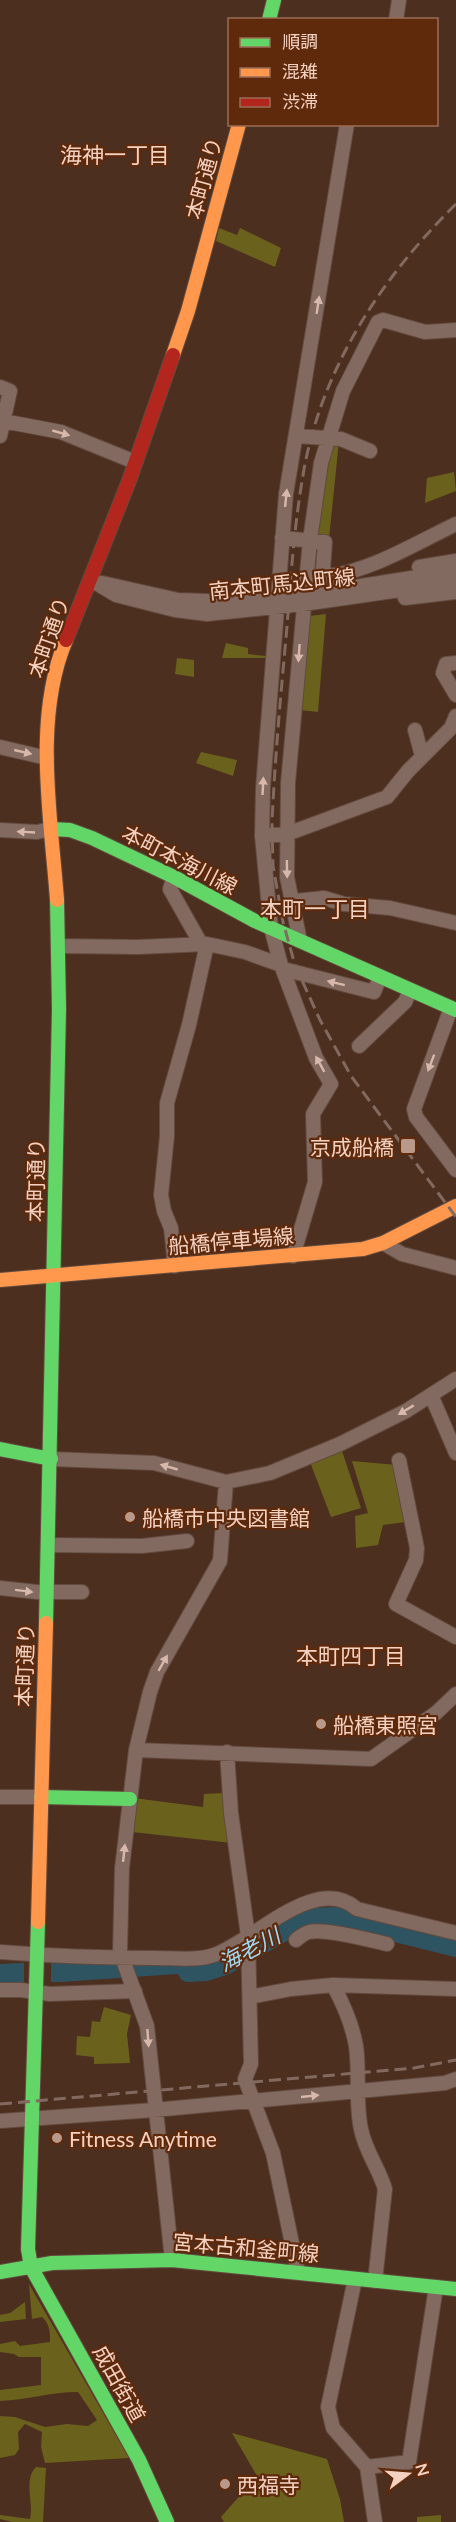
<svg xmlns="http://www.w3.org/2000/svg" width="456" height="2522" viewBox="0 0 456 2522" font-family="Lato,'Noto Sans JP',sans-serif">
<rect width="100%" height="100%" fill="#4c2f1f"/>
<path fill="#6a611c" d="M219,228L237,235L240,228L281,248L275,267L216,241Z
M334,440L339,441L329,539L316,537L326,465Z
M454,472L456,491L425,503L427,478Z
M326,614L318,712L300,710L309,616Z
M226,643L248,648V654L266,656V658H222Z
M177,658L194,660V677L175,674Z
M201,752L237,760L233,776L196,763Z
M341,1448L361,1508L331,1517L310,1462Z
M352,1461L397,1465L406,1522L383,1525L378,1545L356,1548L355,1516L368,1513Z
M223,1793V1809L232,1843L132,1832L134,1798L203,1807L204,1794Z
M104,2007L131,2015L127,2034L130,2063L94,2064V2057L76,2055L77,2036L90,2037L92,2021L100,2022Z
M29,2284L129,2458L45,2463L41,2447L42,2432L25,2424L18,2432L19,2449L15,2455L0,2458V2416L15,2417L45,2427L67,2424L88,2426L97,2420L78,2392C51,2392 26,2400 0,2401V2390L41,2385V2357H19L14,2354L0,2352V2344L15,2341L20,2346L50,2342C50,2333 50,2324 42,2317L32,2319Z
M25,2302L26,2319L0,2322V2315L10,2313Z
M232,2433L327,2459L340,2499L344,2522H224L221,2517L257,2476Z
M36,2467L46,2468L43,2522H12L0,2519V2515L30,2519C34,2503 23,2480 36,2467Z
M441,2515V2522H417V2517Z"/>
<path fill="#2e5361" d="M61,1961L219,1967L206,1972L61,1982L0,1983V1964Z"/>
<path fill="#4c2f1f" d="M24,1960H51V1985H24Z"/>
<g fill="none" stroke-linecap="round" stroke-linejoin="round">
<path stroke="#2e5361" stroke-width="20" d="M188,1972L206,1971L225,1965L307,1918L335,1917L456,1947"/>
<defs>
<path id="street" d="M396,20L399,0
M0,387L10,391L0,436
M3,421L61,432L135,462
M296,436L341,439L370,451
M282,538L325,542L323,570L329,576C373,570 416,543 456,524
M419,567L456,561
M91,580L116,595L175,610L207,614L303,604L456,582
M102,583L178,600L233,602L304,595L456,571
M405,598L456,592
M456,663L446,664L443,673L456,695
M415,730L422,756
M0,747L47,758
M0,830L37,832L51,829
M262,836L287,834L387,797L408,771L451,728L456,716
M174,877L170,889L201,944
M295,901L324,898L344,904L390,908L456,923
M300,941L287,877L288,783L310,540L321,463L343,391L378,322L383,320L425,332L456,330
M59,946L138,947L207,944
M283,969L374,992L380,977
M451,1008L414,1109L416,1117L456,1170
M359,1046L405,1002L410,991
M383,1243L402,1254L456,1268
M293,1256L315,1182L313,1114L331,1084L316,1058L281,965L271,928L262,836L263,788L286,494L347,124
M175,1266L171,1228L164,1211L161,1195L167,1136V1103L189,1025L207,944L245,952L281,965
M431,1395L456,1453
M51,1459L154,1463L226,1482L270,1473L340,1444L406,1411L456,1379
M399,1460L417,1548L416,1560L396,1604L456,1637
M49,1545L142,1546L187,1541
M0,1588L37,1592H82
M136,1750L371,1759L436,1713L456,1694
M227,1752L231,1813L248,1936L251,2064L245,2079L273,2153L298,2272
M0,1797H41
M296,1940C300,1937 304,1933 309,1932C324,1928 370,1940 387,1944
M0,1952C52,1956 103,1958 155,1958C174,1958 196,1961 214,1955C253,1942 316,1872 357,1909L456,1933
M333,1985C344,2005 352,2023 356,2046C360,2073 355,2102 361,2129C365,2151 379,2168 385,2189L375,2281
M0,1990H21L50,1994L135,1991
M250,1997L291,1989L333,1985L456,1989
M0,2121L154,2110L445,2083L456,2079
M172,2260L147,2026L120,1952L122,1868L136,1750L150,1692L157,1672L220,1561L226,1482
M355,2279L328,2407L333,2428L367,2467L375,2522
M367,2467L409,2462L436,2287"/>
<path id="fast" d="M269,20L274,0
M51,829L70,830L92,838L174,877L255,921L456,1010
M0,1449L51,1459
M46,1623L59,1009L57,900
M41,1797L130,1799
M38,1922L28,2249L31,2267L139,2460L167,2522
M0,2272L52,2263L172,2260L456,2289"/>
<path id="slow" d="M173,355L188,311L239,124
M57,900C51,817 33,718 66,640
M0,1280L363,1249L383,1243L456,1206
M38,1922L46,1623"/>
<path id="jam" d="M66,640L129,481L173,355"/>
</defs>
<use href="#street" stroke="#624a3e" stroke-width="16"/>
<use href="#fast" stroke="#624a3e" stroke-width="16"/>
<use href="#slow" stroke="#624a3e" stroke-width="16"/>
<use href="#jam" stroke="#624a3e" stroke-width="16"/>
<use href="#street" stroke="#826a60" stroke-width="14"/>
<use href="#fast" stroke="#63d668" stroke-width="14"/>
<use href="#slow" stroke="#ff974d" stroke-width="14"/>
<use href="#jam" stroke="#b3261e" stroke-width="14"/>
<path stroke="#826a60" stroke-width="3" stroke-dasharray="12 6" stroke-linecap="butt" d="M456,204C384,275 325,363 305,464C295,517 291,572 287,627C281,692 275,757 272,822L273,866L283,922L295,965L320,1020L351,1076L456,1217
M0,2104L414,2068L456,2060"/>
</g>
<defs><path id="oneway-solid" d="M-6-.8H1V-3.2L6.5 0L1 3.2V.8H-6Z" transform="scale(1.5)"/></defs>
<g fill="#d8b8aa">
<use href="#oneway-solid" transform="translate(318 305) rotate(-81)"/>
<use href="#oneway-solid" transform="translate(61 433) rotate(16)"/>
<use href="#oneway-solid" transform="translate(286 498) rotate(-84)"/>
<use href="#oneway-solid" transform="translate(299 653) rotate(94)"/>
<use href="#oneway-solid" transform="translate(23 752) rotate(13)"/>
<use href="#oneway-solid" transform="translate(263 786) rotate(-87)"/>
<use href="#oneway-solid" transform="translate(26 832) rotate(-177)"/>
<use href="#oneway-solid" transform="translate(287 869) rotate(89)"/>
<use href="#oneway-solid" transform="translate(336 983) rotate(-166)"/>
<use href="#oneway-solid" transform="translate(431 1063) rotate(111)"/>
<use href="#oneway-solid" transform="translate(320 1064) rotate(-119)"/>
<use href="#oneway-solid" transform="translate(406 1410) rotate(149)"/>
<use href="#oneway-solid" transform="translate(169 1467) rotate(-164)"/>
<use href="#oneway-solid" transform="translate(24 1591) rotate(7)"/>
<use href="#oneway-solid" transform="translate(163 1663) rotate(-60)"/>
<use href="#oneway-solid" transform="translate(124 1853) rotate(-84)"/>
<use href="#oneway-solid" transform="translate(148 2038) rotate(86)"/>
<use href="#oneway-solid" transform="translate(310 2096) rotate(-6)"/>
</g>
<g fill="#b99989" stroke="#5f290c" stroke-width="2">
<rect x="400" y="1138" width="16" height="16" rx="3"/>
<circle cx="130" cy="1517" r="6"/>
<circle cx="321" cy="1724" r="6"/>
<circle cx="57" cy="2138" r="6"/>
<circle cx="225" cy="2484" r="6"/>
</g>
<g text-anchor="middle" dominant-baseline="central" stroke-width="4.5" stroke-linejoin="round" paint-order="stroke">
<g font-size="21" fill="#f4d2c2" stroke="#5f290c">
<text transform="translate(203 178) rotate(-75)">本町通り</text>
<text transform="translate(282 583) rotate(-6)">南本町馬込町線</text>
<text transform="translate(48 637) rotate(-71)">本町通り</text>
<text transform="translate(180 859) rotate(27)">本町本海川線</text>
<text transform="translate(35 1180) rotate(-89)">本町通り</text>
<text transform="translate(231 1240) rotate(-5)">船橋停車場線</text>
<text transform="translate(24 1665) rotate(-88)">本町通り</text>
<text transform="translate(246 2247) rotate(5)">宮本古和釜町線</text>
<text transform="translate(120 2383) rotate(61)">成田街道</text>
</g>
<g font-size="21" fill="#f4d2c2" stroke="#5f290c" text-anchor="start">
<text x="394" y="1146" text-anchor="end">京成船橋</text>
<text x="142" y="1517">船橋市中央図書館</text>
<text x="333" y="1724">船橋東照宮</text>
<text x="69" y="2138">Fitness Anytime</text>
<text x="237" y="2484">西福寺</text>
</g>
<g font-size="22" fill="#f4d2c2" stroke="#5f290c">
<text x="115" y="154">海神一丁目</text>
<text x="315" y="908">本町一丁目</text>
<text x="351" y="1655">本町四丁目</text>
</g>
<g font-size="22" font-style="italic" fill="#9fd9f1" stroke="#5f290c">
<text transform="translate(249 1949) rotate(-28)">海老川</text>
</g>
</g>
<rect x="228" y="18" width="210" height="108" fill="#5f290c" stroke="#9b6d55" stroke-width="1.5"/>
<rect x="240" y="38" width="30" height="9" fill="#63d668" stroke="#9b6d55" stroke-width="1.5"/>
<text x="282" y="48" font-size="18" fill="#f4d2c2">順調</text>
<rect x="240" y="68" width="30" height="9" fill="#ff974d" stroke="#9b6d55" stroke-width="1.5"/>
<text x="282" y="78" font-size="18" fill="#f4d2c2">混雑</text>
<rect x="240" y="98" width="30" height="9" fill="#b3261e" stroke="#9b6d55" stroke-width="1.5"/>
<text x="282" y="108" font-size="18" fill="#f4d2c2">渋滞</text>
<g transform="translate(408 2474) rotate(74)" stroke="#5f290c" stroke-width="4.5" paint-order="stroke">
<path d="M0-4.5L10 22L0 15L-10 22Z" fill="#f4d2c2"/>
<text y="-9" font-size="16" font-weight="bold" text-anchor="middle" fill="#f4d2c2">N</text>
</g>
</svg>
